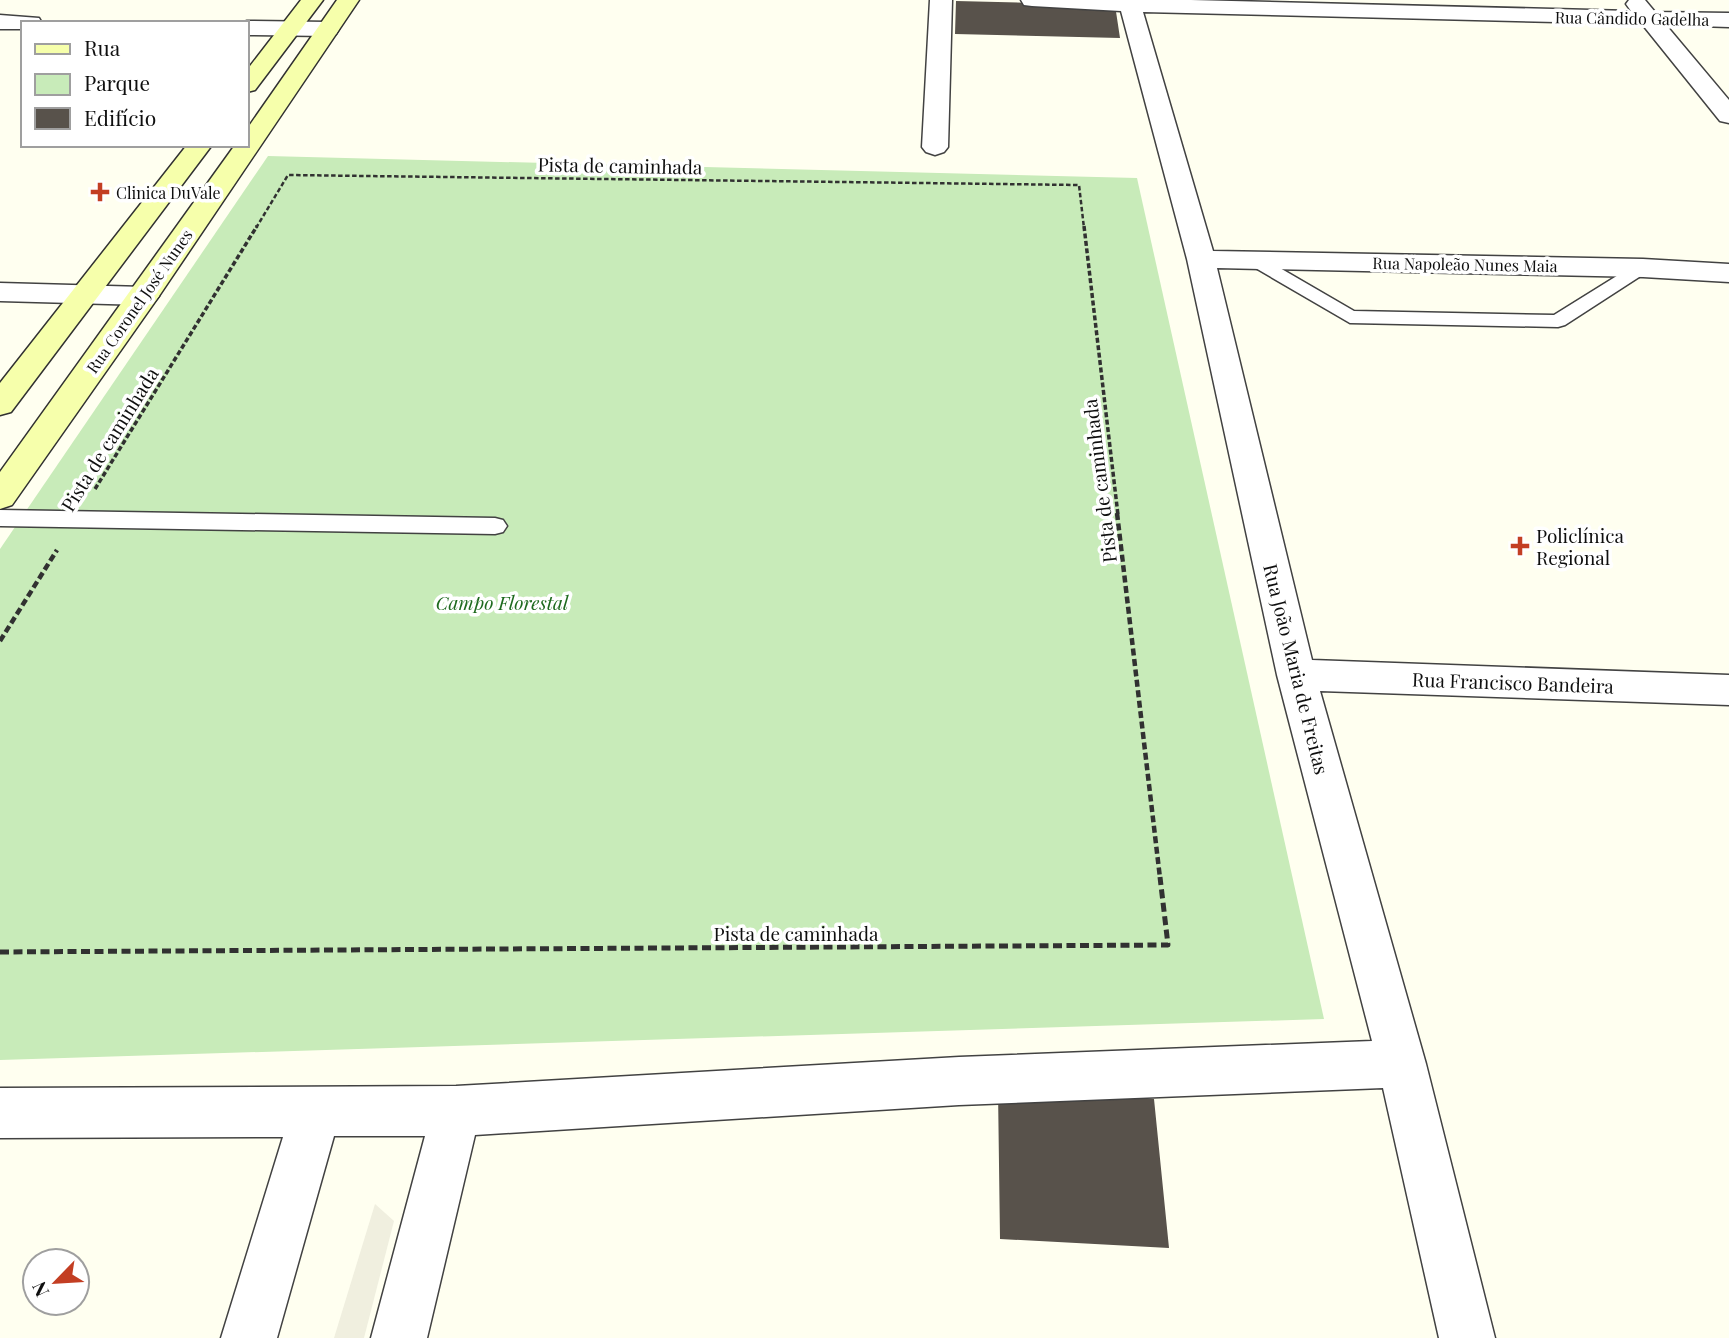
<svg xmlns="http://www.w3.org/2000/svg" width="1729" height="1338" viewBox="0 0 1729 1338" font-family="'Playfair Display',serif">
<rect width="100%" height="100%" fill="#fffff0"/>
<path fill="#c8ebb9" d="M268,156L1137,178L1324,1019L0,1060V549Z"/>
<path fill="#f0efdf" d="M375,1204L394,1221L364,1338H334Z"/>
<path fill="#58524b" d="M956,1L1115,5L1120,38L955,34Z
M998,1090L1154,1099L1169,1248L1000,1239Z"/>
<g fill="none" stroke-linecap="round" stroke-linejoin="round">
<defs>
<path id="lane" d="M1254,253L1354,311L1554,315L1636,264H1650L1653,268L1565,325L1558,327L1350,323L1247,263L1244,259Z
M0,510L495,518L503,520L507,526L503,532L495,534L0,526Z"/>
<path id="street" d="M930,0H952L948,147L944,152L935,155L926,152L922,147Z
M1021,0H1191L1631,11L1626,4L1629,0H1645L1655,12L1729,13V27L1666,25L1729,100V123L1720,121L1642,24L1143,12L1213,251L1643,259L1729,264V282L1643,277L1217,268L1312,660L1729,675V705L1320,691L1426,1064L1495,1338H1439L1383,1088L959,1105L475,1135L427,1338H371L425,1136H334L277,1338H221L283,1137L0,1138V1088L456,1086L959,1057L1372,1041L1277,675L1187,259L1121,11L1032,6L1024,5Z
M0,15L39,18L42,23H23V29H0Z
M247,21L328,22L336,24L339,29L336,34L328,36L247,35V23H241Z
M0,283L144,287L154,290L159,296L154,302L144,305L0,301Z"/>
<path id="secondary" d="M301,0H323L255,90L247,92V70Z
M337,0H359L159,296L12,505L0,509V472L235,145H247V129Z
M187,145H212L11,412L0,415V383Z"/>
</defs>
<use href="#lane" stroke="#424242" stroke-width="3"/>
<use href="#street" stroke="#424242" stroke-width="3"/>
<use href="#secondary" stroke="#313131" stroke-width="3"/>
<path stroke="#313131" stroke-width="2.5" stroke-dasharray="4.5 2.5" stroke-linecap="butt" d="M256,228L288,175L1079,185L1084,228"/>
<path stroke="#313131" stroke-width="3.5" stroke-dasharray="5 2.5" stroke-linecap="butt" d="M1084,226L1118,515
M95,489L257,226"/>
<path stroke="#313131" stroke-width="4.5" stroke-dasharray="7 3.5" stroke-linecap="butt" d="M1117,513L1160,878
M0,641L57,550"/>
<path stroke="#313131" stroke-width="5" stroke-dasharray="9 4.5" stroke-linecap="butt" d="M0,952L1168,945L1160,877"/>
<use href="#lane" fill="#fff" fill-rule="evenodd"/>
<use href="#street" fill="#fff" fill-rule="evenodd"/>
<use href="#secondary" fill="#f6ffab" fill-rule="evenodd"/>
</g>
<g fill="#c33e23" stroke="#fff" stroke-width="2.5">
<path d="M96.5 181.5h7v7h7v7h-7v7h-7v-7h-7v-7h7z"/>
<path d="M1516.5 535.5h7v7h7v7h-7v7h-7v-7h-7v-7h7z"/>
</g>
<g text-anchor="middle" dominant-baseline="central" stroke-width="7" stroke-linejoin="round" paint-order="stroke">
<g font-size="16" fill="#0f0f0f" stroke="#fff">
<text transform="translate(1632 18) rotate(1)">Rua Cândido Gadelha</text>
<text transform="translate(1465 264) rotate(1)">Rua Napoleão Nunes Maia</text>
<text transform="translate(139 301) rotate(-55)">Rua Coronel José Nunes</text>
</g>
<g font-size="16" fill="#0f0f0f" stroke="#fff" text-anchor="start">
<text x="116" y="192">Clinica DuVale</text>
</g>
<g font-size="19" fill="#0f0f0f" stroke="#fff">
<text transform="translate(620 165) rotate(1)">Pista de caminhada</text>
<text transform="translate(109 439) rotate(-58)">Pista de caminhada</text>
<text transform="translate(1099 481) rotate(-97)">Pista de caminhada</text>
<text transform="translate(1297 669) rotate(76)">Rua João Maria de Freitas</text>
<text transform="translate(1513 682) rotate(2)">Rua Francisco Bandeira</text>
<text x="796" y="933">Pista de caminhada</text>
</g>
<g font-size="19" fill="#0f0f0f" stroke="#fff" text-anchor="start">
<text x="1536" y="535">Policlínica<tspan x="1536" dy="22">Regional</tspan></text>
</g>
<g font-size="19" font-style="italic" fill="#1d691d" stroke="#fff">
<text x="502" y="602">Campo Florestal</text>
</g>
</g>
<rect x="21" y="21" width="228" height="126" fill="#ffffff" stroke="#9f9f9f" stroke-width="2"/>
<rect x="35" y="44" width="35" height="10" fill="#f6ffab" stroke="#9f9f9f" stroke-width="2"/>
<text x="84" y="56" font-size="21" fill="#0f0f0f">Rua</text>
<rect x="35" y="74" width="35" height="21" fill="#c8ebb9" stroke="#9f9f9f" stroke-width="2"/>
<text x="84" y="91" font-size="21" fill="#0f0f0f">Parque</text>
<rect x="35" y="108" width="35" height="21" fill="#58524b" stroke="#9f9f9f" stroke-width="2"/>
<text x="84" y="126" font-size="21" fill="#0f0f0f">Edifício</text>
<g transform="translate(56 1282) rotate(245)"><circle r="33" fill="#ffffff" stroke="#9f9f9f" stroke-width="2"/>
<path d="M0-5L12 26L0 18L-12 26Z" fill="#c33e23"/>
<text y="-10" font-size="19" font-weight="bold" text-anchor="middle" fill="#0f0f0f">N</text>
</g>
</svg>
